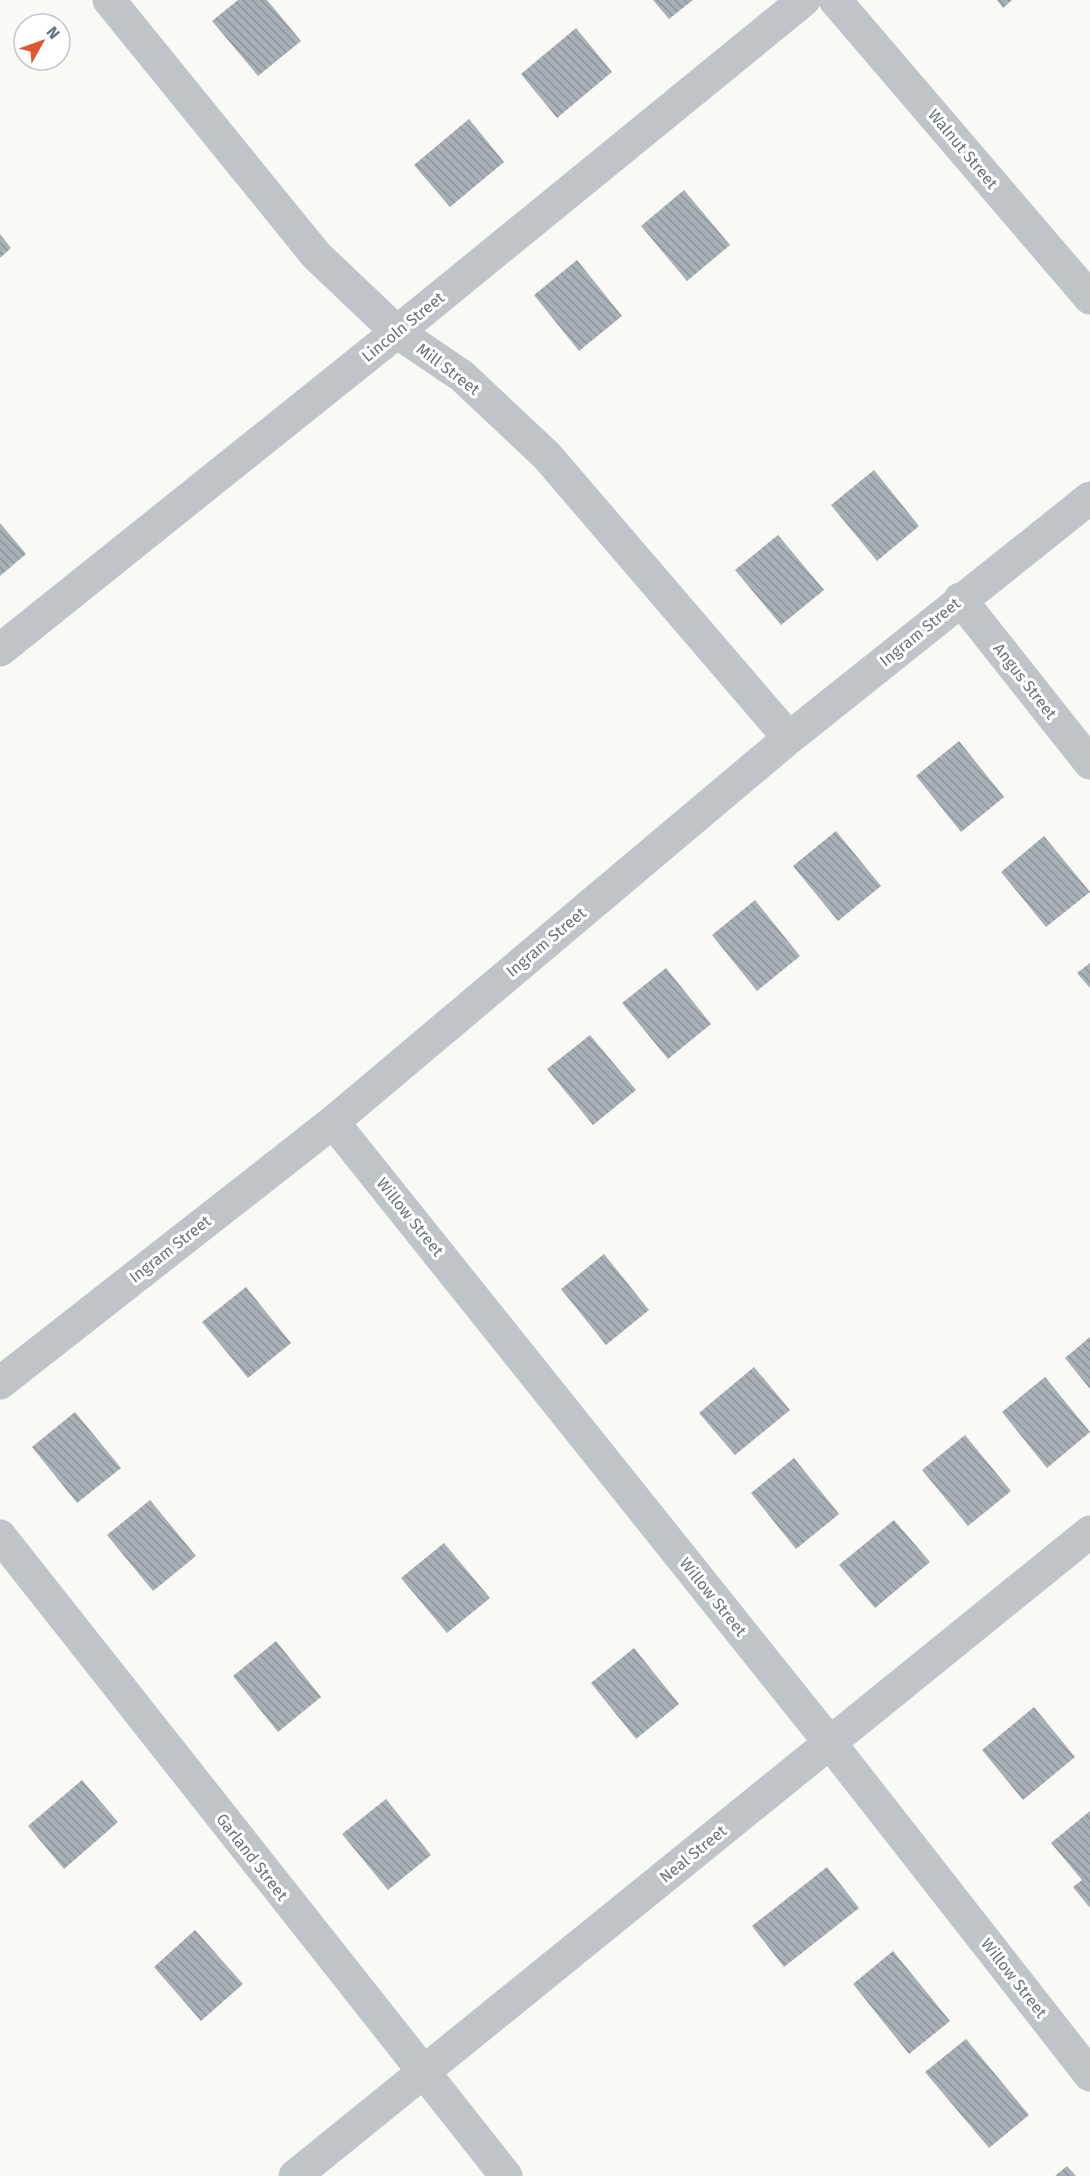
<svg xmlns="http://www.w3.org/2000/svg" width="1090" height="2176" viewBox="0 0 1090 2176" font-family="'Fira Sans',sans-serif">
<defs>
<pattern id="building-back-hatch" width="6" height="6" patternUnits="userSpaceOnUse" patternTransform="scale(1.5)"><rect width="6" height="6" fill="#a9b1b7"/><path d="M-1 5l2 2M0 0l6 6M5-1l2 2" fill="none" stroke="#8d959a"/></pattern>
</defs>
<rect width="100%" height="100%" fill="#f9f9f6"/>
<path fill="url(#building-back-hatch)" d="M238,0H267L301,41L258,76L212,21Z
M653,0H693L669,19Z
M997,0H1012L1003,8Z
M576,28L612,72L557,118L521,74Z
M469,119L504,162L450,207L414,165Z
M684,190L730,245L687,281L641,226Z
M0,234L11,248L0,258Z
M577,260L622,316L579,351L534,295Z
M874,470L919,526L877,561L831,505Z
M0,523L26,554L0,576Z
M778,535L824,590L781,625L735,570Z
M959,741L1004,797L961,832L916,776Z
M836,831L881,886L838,921L793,866Z
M1044,836L1090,892L1046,927L1001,872Z
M755,900L800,956L757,991L712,935Z
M1090,963V988L1077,973Z
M666,968L711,1024L668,1059L622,1003Z
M590,1035L636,1090L593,1125L547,1069Z
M604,1254L649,1310L606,1345L561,1289Z
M246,1287L291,1343L248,1378L202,1322Z
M1090,1337V1389L1065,1358Z
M754,1367L790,1410L735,1455L699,1413Z
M1045,1377L1090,1432L1047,1468L1002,1412Z
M75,1412L121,1468L77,1503L32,1447Z
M965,1435L1011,1491L968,1526L922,1470Z
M794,1458L839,1514L796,1549L751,1493Z
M150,1500L196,1556L153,1591L107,1535Z
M894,1520L930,1562L875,1608L839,1565Z
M444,1543L490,1598L447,1633L401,1578Z
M276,1641L321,1697L278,1732L233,1676Z
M634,1648L679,1704L636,1739L591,1683Z
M1034,1707L1075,1757L1023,1800L982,1750Z
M82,1780L118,1822L64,1869L28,1826Z
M386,1799L431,1855L388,1890L342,1834Z
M1090,1811V1908L1073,1887L1082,1880L1051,1843Z
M827,1867L859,1908L784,1967L752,1926Z
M195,1930L243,1984L201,2021L154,1967Z
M893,1951L950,2021L909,2054L853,1984Z
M966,2039L1029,2115L989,2148L925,2072Z
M1067,2166L1076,2176H1055Z"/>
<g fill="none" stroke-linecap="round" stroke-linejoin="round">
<path stroke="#bfc4c8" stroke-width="33" d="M109,0L316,255L397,332L462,376L547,456L789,738
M835,0L1090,298
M960,599L1090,763
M0,650L397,332L804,0
M333,1122L830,1743L1090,2075
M0,1383L333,1122L789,738L1090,498
M0,1536L506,2176
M295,2176L1090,1532"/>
</g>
<g text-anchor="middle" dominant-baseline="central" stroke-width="6" stroke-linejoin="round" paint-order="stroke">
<g font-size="16" fill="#657580" stroke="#fff">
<text transform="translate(963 149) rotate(50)">Walnut Street</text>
<text transform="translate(403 327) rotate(-39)">Lincoln Street</text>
<text transform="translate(448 369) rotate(37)">Mill Street</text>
<text transform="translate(920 632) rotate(-39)">Ingram Street</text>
<text transform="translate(1025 681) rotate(52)">Angus Street</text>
<text transform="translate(546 942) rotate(-40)">Ingram Street</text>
<text transform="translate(410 1217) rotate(51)">Willow Street</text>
<text transform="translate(170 1249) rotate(-38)">Ingram Street</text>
<text transform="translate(713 1597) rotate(51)">Willow Street</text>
<text transform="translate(693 1854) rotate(-39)">Neal Street</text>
<text transform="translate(252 1857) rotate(52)">Garland Street</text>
<text transform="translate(1014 1978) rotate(52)">Willow Street</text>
</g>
</g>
<g transform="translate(42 42) rotate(50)"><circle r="28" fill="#ffffff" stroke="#c1c8cc" stroke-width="1.5"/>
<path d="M0-4.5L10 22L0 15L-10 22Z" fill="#df5630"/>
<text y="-9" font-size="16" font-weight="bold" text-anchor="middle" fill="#657580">N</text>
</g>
</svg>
